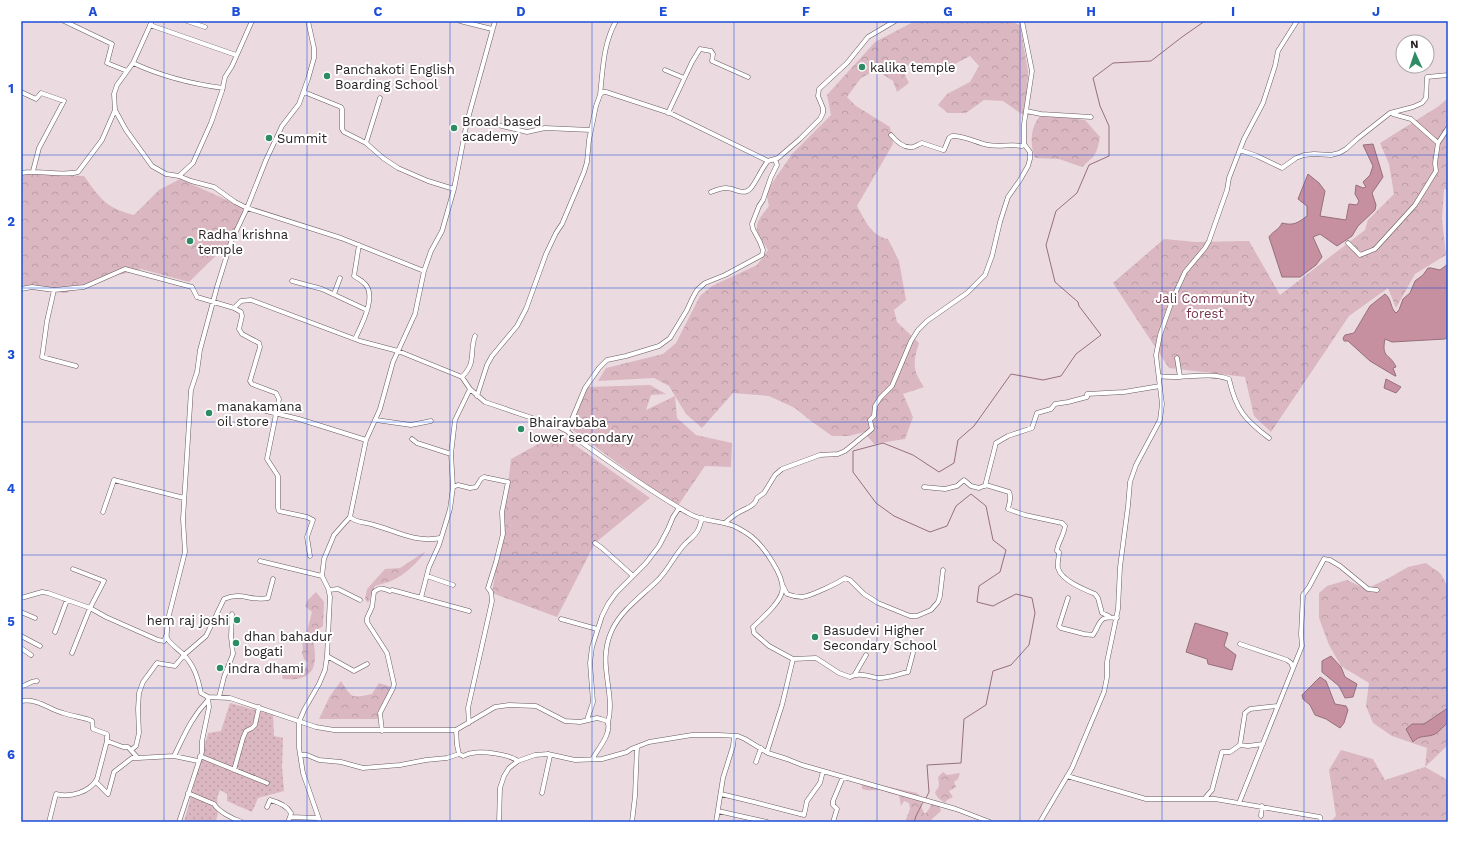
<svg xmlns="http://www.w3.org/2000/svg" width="1469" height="843" viewBox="0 0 1469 843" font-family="'Work Sans',sans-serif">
<defs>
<pattern id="grass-dots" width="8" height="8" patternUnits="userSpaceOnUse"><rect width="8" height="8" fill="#dab7c1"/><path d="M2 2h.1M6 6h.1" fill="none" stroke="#bb9da6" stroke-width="1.8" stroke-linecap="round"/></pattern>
<pattern id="forest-crowns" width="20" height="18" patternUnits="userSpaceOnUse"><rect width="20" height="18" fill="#dab7c1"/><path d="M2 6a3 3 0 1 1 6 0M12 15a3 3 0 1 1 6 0" fill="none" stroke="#bb9da6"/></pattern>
</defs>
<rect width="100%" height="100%" fill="#ebdbe0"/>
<path fill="url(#grass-dots)" d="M230,703L273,715L274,736L283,738L282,767L284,791L258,798L252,812L227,801V794L220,790C213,804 222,810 215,822H184L208,733L221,731Z"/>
<path fill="url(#forest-crowns)" d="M915,21H1010L1020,25L1028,71L1026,117L1003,101L984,100L966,113H948L938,105L947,94L970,82L979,66L970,56L936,74L921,63L901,67L909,83L897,92L893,81L876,70L861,78L847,97L856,106L890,127L893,144L857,206C865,220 871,236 888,239L899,261L906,300L894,310L897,322L919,343C913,362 912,370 924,387L903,394L913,417L905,439L874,444L864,432L849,436H832L811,421L795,408L769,396L733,393L702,428L686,414L669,386L654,378L598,381L606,368L663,354L676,343L700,296L712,286L757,265L768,250C754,228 752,227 769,206L766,192L792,154L831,115L827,95L875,42Z
M1448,98V190L1444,189L1442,219L1446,255L1415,274L1396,308L1388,288L1349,316L1271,432L1254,416L1245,377L1169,368L1113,283L1164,239L1196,242L1249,241L1280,295L1365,230L1368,220L1394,194L1389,164L1380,143L1439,106Z
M1048,115L1085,120L1100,137C1097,154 1095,156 1082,167L1059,159L1035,158C1030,145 1030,129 1039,117Z
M21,174L84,176C101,199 104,207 134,215L159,190L180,179L247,209L234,238L189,282L141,269L103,279L66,293L21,289Z
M650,385L666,394L651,395L646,410L675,396L677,418L696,435L732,443L731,467L705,466L677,507L570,428L587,387Z
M558,433L650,498L595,543L557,617L492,593L503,526L511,459Z
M426,551C417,563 405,575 391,581C386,583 381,584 375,586L368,603L365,599L367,589L385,569L400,568Z
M1426,563L1441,574L1448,587V745L1425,767L1448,780V822H1330L1336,816L1329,770L1341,750L1373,759L1385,780L1425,767L1427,748L1392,736L1373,723L1366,706L1369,683L1341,666L1329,645L1319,618V593L1327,586L1347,580L1366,589L1387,579L1408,567Z
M316,592L324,602L323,626L312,634C318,662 318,682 283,679L282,675L304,671L308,663L304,659L302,653L303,649L302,640L307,631L312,612L305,606L308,600Z
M341,681C352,699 352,698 372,694L379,683L391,687L377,713L381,719H319L330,696Z
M943,772L947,775L960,773L958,779L954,782L956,787L949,791L953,797L947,800L945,803L938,798L935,793L936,790L938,789L939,784L938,777Z
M862,781L917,793L920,796L922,809L925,814L929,809L933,800L938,801L941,811L932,819L931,822H905L910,809L909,803L904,801L901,806L899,795C892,795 886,791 879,790C874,790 869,791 862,789Z"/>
<path fill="#c690a1" stroke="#976f7c" d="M1373,144L1383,177L1372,193L1376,205L1375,210L1358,226L1352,236L1337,246L1320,234L1313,237L1322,257L1316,265L1300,277H1282L1269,237C1273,231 1279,230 1282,223C1293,226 1298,223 1307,216V206L1298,199L1308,174L1319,183L1325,191L1320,216L1346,220L1349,204L1357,205L1359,201L1355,194L1356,185L1363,188L1366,187L1363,182L1370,175L1373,166L1363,145Z
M1448,264V337L1445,339L1392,342L1385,339C1381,359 1390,353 1396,367L1393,368L1396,376H1395L1370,361L1348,341H1344L1343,338L1345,335L1354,333L1370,306L1385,294C1392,299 1390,308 1396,313L1399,310L1403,299L1410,293L1415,281L1423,275L1428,268H1431L1440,270Z
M1386,379L1401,387L1396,393L1384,388Z
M1195,623L1228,633L1224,646L1236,655L1232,670L1208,664L1207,659L1186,652Z
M1331,656L1341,667L1345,677L1357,684L1353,697L1345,698L1339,686L1322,672V661Z
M1320,677L1326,681L1335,704L1346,706L1348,710L1344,723L1340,728L1326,719L1315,715L1310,705L1303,699L1302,695Z
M1448,708V722C1444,726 1440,731 1435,734C1427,738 1420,734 1413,742L1406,729L1412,724H1424Z"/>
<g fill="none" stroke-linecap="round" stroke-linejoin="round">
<path stroke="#976f7c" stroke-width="1" d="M926,798L929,792L927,765L961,763L964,719L986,705L993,671L1011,665L1029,645L1035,613L1032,598L1016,594L993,606L977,602L979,586L1000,572L1006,550L993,540L986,506L971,494L956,506L947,526L930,532L894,516L876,503L853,472V451L883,443L913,455L939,472L954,463L958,440L974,426L1011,374L1043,380L1061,376L1076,354L1101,335L1079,306L1078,302L1055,282L1046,245L1056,211L1077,193L1089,165L1109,156V126L1100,106L1093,78L1113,63L1151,61L1182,37L1205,21
M914,822L916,816L923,802"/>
<defs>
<path id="minor" d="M64,21L112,44L107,63L127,71
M152,21L133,63L117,85L114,94L115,110L126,130L152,166L166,174L179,176L191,181L214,187L235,202L247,208L341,238L424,271
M187,21L205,27
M308,21L314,48V58L308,79L299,104L282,126L266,160L247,208L231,242L217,287L200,350L197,372L191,390L183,519L185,552L167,623C168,627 166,635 167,638C170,644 178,649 183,654C194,665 198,678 201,693L208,697L230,698L316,727L334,730H456L495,707L509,705L536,706L565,721L580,722L597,718L601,719L607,721C613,732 598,749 593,758
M460,21L492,29
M150,25L236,55
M133,63C161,76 192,84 223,88
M665,70L684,78
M21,92L36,99L41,93L64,101L39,148L33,171
M304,92L341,107L342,109V129L344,132L366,143L383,158L398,168L428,181L454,189
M600,95C603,69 603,44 616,21
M1026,111L1041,114L1091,117
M668,113L692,62L700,49L711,51L713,54L712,61L748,77
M468,118L527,132L545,128L591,130
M891,135C896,141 904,149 913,147C916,146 919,144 922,143L943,150H944L949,138L952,136C964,135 976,143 988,145C1000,147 1011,144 1022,146L1024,144
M366,143L380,98
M1438,143L1448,128
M1240,150L1257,156L1282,168L1296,158L1304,155L1314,154L1331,155L1339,153L1346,149L1357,139L1390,113L1413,107L1422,103L1426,98L1427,77L1448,75
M21,173C40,169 59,177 78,172L102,140L115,110
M179,176L193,163L211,123L222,91L225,77L232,66L252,21
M711,192C716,190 721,188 726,188C735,188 743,196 750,189C756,183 761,169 768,161
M1348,243L1360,255L1375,249L1415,205L1436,171L1435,163L1438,143L1411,119L1393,114
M292,281L322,289L367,310
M21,289L32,287L54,290L84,287L125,269L192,287L197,297L234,308L241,312L242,316L239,329L242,334L259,343L260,347L250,381L252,384L276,393L279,399L267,459L278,476V508L279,511L307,517L313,520L307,537L310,556
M54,290L47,321L42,357L76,366
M334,294L340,278
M234,308L241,301L251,300L360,341L398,351L462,377L470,389L485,402L559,427L567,431L574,437C611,463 648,490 688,513C702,522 719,520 734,526C740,529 747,533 752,537C763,546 786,577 782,592C779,604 762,618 753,627L754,633L769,646L793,659L782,705L767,752
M355,339C361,326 378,295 364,283C361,280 357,278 354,276L359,245
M1177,358L1180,377
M1159,376C1182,380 1206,371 1229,379C1236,410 1245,420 1269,438
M462,377C477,362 469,353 475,336
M477,396L487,365L492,356L517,326L526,309L546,254L556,233L562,224L584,172L587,162L589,140L596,106L600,95L603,92H606L670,113L768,161L778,158L800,139L820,119L823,113V108L818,96L819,89L847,63L868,37L895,21
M266,411L299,419L366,440
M376,420L411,425L431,421
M567,431L585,388L599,368L607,360L626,356L659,346L670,338L687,310L692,299L697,290L705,283L725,275L762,255L763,250L760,242L753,229L752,224L759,206L763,200L771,177L777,165L775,159
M412,439L417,443L451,454
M985,486L996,443L1008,436L1032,428L1037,413L1051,409L1055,404L1068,402L1087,397V394L1124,392L1160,386
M453,487L458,485L470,488L476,487L481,479L484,477L508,482L502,512L503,534L496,562L488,588L491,592L492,601L468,708L469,723
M924,487L945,489L957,486L964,480L971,486L979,488L986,485L1009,492C1012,498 1009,503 1008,509L1025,515L1062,523L1065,526C1064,535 1057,544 1057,551L1059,552C1059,558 1057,562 1058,568C1061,580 1083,589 1095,594L1098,598L1102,613L1109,616
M103,512L114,480L184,498
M350,517C356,523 366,522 374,525C396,531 415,543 440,538
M725,523C728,520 732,517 736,514C743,509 755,507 757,498L764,493L775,475L782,469L820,455L838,454L845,451L872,429L870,420L874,416L875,406L880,398L892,386L911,341L918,330L927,321L967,293L985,275L992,256L1000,222L1008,197L1020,180L1028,166L1030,159V152L1024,144V124L1032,71L1022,21
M595,543L602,548L632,575
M260,561L322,576
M427,576L453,585
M783,586L787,594C792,596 797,597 802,597C811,596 838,583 845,578L850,580L864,594L878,603L910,616H917L931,610L938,602L940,596L943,570
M329,590L338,589L360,600
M21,598L42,592L48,593L90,608L106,617L158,640L164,641L166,636
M421,598L429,567L439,545L450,509L453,487L451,454L455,420L470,389
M1068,598L1059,626L1061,628L1084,634L1093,635C1101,623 1098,615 1117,618
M21,612L35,618
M561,619L597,629
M55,632L67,600
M21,636L40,646
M1240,644L1287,660L1291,663L1293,668
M21,648L31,655
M72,653L90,608L104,581L73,569
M184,655L206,636L224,599C242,591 251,602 268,598L273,579
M327,656L354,671L367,664
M793,659L816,658L839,673L850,677C859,672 870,677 879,678C889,678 899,674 908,672L913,653
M855,674L866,655
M21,686C27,686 31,680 37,681
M219,697L224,677L233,654L231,637L232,614
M21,701C36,698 49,709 63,713C72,716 81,717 90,720L92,721L93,729L107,734V741L123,747H128L138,758L174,756L198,761
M587,720L593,702L590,663L592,647L602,616L608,604L616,593L646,563L659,546L668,529L673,517L679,508
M608,723C616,692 596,664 612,630C622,609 643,595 658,580C669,569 675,554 686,543C690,539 695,536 698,530C700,526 701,522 702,518
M382,731L380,713L393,688L394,684L387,653L367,622V618L372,607L374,592C381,586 383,589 390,591L392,590L469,611
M1240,745L1248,746L1263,744
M131,750L136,746L139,733L138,709L139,693L143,682L157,663L175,666L184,655
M459,754L463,756C466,755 469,753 472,753C483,751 509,754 518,761
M300,755H307L319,760L341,762L363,768L400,765L426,760L447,758L459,754L457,745L456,730
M174,756C185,734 191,718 208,700
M200,756L267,783
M756,762L761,748
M234,770L243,738L246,731L252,728L255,725L259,707
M1067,776L1146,799H1215L1320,817L1321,822
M96,782L108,794L114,772L132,758H137
M188,793L214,804C219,812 233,819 242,822
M542,793L550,756L548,754
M721,794L754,802L804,815L807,801L820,783L823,771
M1205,798L1212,790L1222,752H1230L1240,745L1245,713L1250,709L1277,706
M1239,803L1302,646L1301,634L1303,595L1309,587L1324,559L1330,560L1340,566L1368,589L1377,590
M267,807L270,800C278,802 287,806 291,813L290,817
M718,811L767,822
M1261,816L1262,806
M49,822L56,794C70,798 90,792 97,779L107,741
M179,822L202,752V741L209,707L208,697
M288,822L290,817L318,818
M320,822L303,773L299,748V722L304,710L319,684L325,670L327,656L330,597L328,588L322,576L324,559L334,535L350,517L366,440L380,409L393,362L415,314L424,271L431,251L442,231L454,189L467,122L495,21
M499,822L500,788L504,776L509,768L518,761L535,755L548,754L575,760L602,759L627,752L631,749L649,742L692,735H719L738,736L745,739L768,753L787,759L802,765L956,809L990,822
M632,822L635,796L637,747
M716,822L723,778L733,746L734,737
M833,822L837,809L833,805V801L843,777
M1040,822L1072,768L1104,692L1107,677V662L1118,609L1120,567L1128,506L1130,482L1136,465L1160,420L1162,404L1156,355L1160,335L1173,298L1185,272L1205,248L1209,241L1227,190L1229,178L1244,139L1263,103L1275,66L1278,51L1297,21"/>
</defs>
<use href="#minor" stroke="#685a5e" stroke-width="5"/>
<use href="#minor" stroke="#fff" stroke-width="4"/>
</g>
<path fill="none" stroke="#1d4ed8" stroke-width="1" stroke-opacity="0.55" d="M164,21V822M307,21V822M450,21V822M592,21V822M734,21V822M877,21V822M1020,21V822M1162,21V822M1304,21V822M21,155H1448M21,288H1448M21,422H1448M21,555H1448M21,688H1448"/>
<g fill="#2d8c64" stroke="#fff" stroke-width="1.5">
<circle cx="862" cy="67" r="4"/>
<circle cx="327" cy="76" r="4"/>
<circle cx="454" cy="128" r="4"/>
<circle cx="269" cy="138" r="4"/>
<circle cx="190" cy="241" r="4"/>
<circle cx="209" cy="413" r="4"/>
<circle cx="521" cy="429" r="4"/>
<circle cx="237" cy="620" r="4"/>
<circle cx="815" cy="637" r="4"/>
<circle cx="236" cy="643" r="4"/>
<circle cx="220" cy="668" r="4"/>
</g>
<g text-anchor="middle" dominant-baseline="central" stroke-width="4" stroke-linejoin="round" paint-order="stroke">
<g font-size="13" fill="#282224" stroke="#fff" text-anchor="start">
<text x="870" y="67">kalika temple</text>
<text x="335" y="69">Panchakoti English<tspan x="335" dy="15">Boarding School</tspan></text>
<text x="462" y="121">Broad based<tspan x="462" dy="15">academy</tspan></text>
<text x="277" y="138">Summit</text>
<text x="198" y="234">Radha krishna<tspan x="198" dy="15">temple</tspan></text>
<text x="217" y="406">manakamana<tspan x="217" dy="15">oil store</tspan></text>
<text x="529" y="422">Bhairavbaba<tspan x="529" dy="15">lower secondary</tspan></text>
<text x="229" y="620" text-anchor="end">hem raj joshi</text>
<text x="823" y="630">Basudevi Higher<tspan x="823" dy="15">Secondary School</tspan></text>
<text x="244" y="636">dhan bahadur<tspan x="244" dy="15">bogati</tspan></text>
<text x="228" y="668">indra dhami</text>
</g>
<g font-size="13" fill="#76324b" stroke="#fff">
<text x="1205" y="298">Jali Community<tspan x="1205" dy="15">forest</tspan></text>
</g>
</g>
<rect width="1469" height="843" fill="none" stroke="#ffffff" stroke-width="44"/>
<g transform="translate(1415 54) rotate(357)"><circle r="19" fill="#ffffff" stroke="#a9a7a7"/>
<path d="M0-3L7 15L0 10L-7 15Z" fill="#2d8c64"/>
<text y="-6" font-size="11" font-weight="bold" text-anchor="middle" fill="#282224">N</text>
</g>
<rect x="22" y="22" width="1425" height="799" fill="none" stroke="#1d4ed8" stroke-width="1.5"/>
<g font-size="13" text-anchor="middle" font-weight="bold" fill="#1d4ed8">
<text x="93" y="16">A</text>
<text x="236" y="16">B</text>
<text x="378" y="16">C</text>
<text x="521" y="16">D</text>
<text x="663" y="16">E</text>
<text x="806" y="16">F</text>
<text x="948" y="16">G</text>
<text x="1091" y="16">H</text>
<text x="1233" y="16">I</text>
<text x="1376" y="16">J</text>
<text x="11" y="93">1</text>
<text x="11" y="226">2</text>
<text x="11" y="359">3</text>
<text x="11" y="493">4</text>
<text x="11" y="626">5</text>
<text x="11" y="759">6</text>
</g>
</svg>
